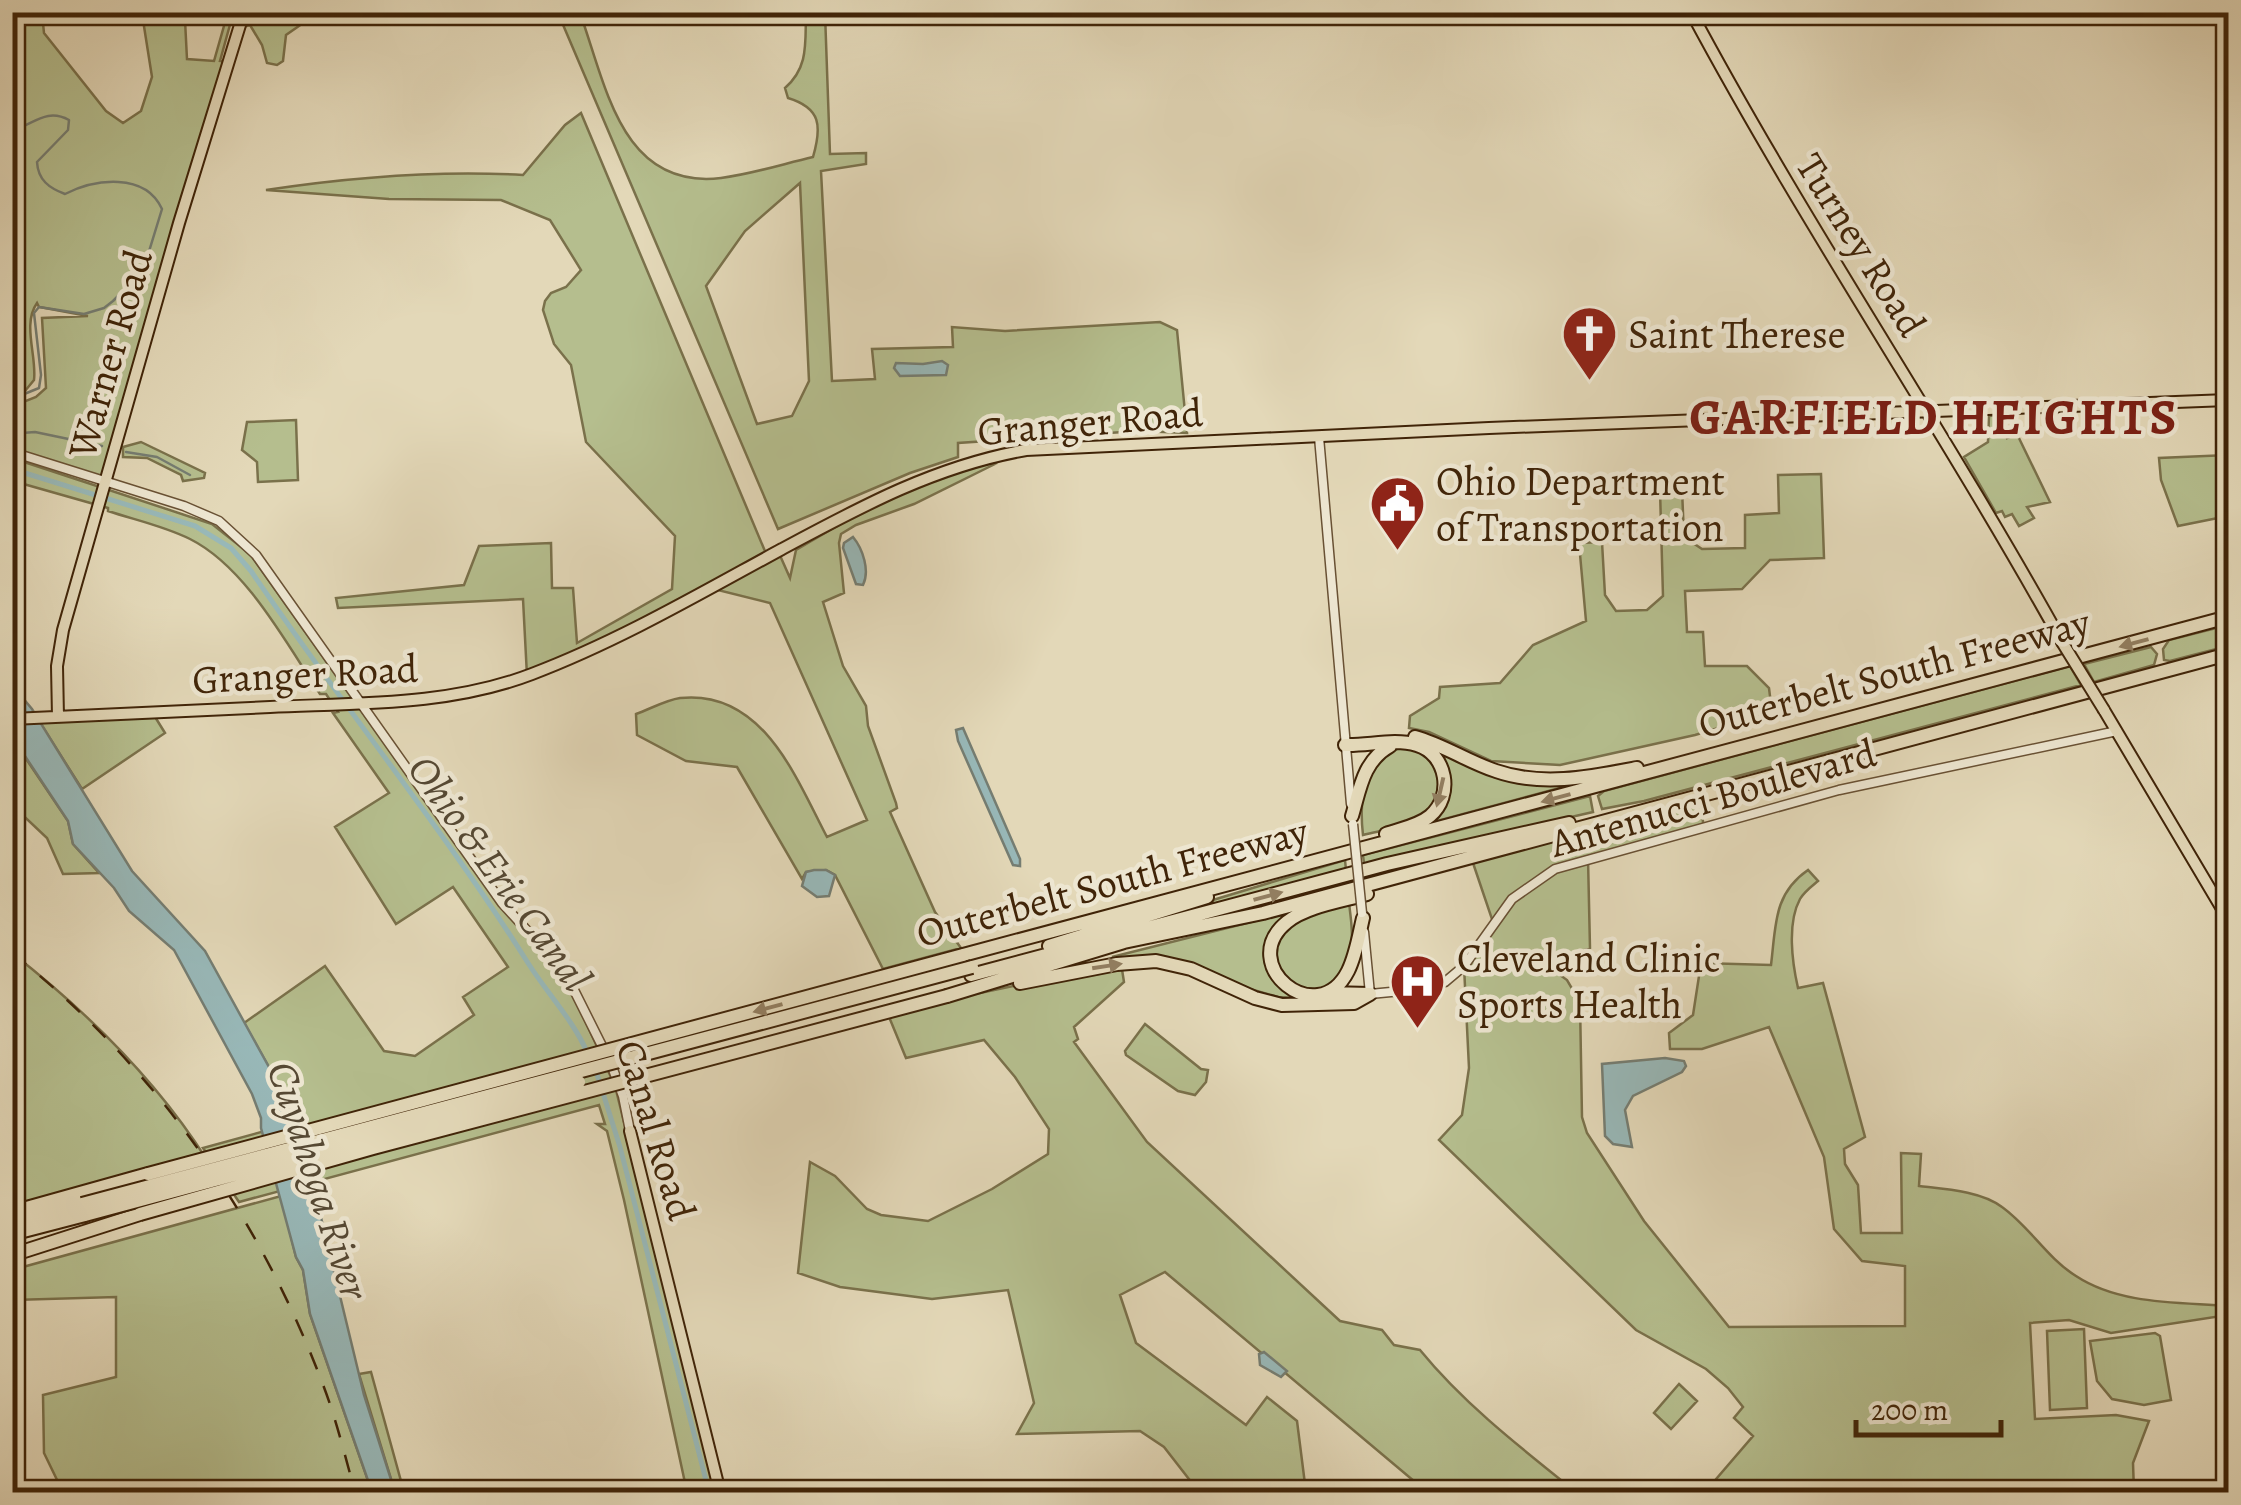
<svg xmlns="http://www.w3.org/2000/svg" width="2241" height="1505" viewBox="0 0 2241 1505" font-family="Alegreya,serif">
<rect width="100%" height="100%" fill="#e3d8b8"/>
<filter id="stains"><feTurbulence type="fractalNoise" baseFrequency=".002" numOctaves="4"/><feColorMatrix values="0 0 0 0 .2 0 0 0 0 .09 0 0 0 0 .02 0 0 0 .5 -.17"/></filter>
<radialGradient id="worn" r=".72"><stop offset=".6" stop-color="#630" stop-opacity="0"/><stop offset="1" stop-color="#630" stop-opacity=".3"/></radialGradient>
<path fill="#b5be8e" stroke="#7a714b" stroke-width="2.5" fill-rule="evenodd" d="M13,13H42L44,33L106,111L123,123L141,111L152,77L143,20H185L187,59L214,61L226,19L231,21L220,61L229,62L105,481L13,452V406L36,397L46,388L42,318L88,316L39,307L37,303C22,324 37,356 34,380L25,391L13,394Z
M244,13H373L345,23L309,19L286,35L283,61L277,65L267,63L262,45L250,25L240,28Z
M558,13H580C606,85 621,190 721,178C752,174 783,164 813,157C822,126 821,108 788,98L785,88C809,67 805,43 806,13H825L830,154L866,153V164L821,171L832,381L875,379L872,349L953,347L952,327L1005,331L1160,322L1177,330L1187,433L1138,431L958,443V457L910,473L778,529ZM800,183L809,381L792,416L757,424L706,286L745,231Z
M581,113L767,556L778,551L790,578L796,550C851,518 933,466 997,463L914,504L856,525L841,534L839,543L844,593L823,602L843,666L866,706L868,726L896,803L897,808L890,812L935,912L961,948L883,969L835,875L826,870L806,872L802,879L737,767L686,761L637,735L636,714C650,709 666,700 680,698C763,689 796,778 827,837L867,820L770,603L710,588L527,676L523,599L338,608L336,598L464,585L479,546L551,543L552,588H573L577,643L672,589L675,536L586,442L571,365L554,344L543,310L545,301L551,293L566,287L581,270L550,220L501,200L389,199L266,190C352,177 436,170 523,175L565,125Z
M2000,415L2007,438L2017,434L2050,502L2027,507L2034,518L2019,526L2012,514L2005,517L2002,511L1996,513L1964,457L1988,442L1989,416Z
M296,420L298,480L258,482L257,462L242,450L247,422Z
M141,442L205,473L204,478L183,481L181,475L147,458L123,457V447Z
M2228,455V516L2178,526L2161,480L2159,458Z
M12,458L212,524L250,554L469,862L558,961L615,1086L716,1492H687L624,1200L607,1131L597,1124H605L599,1105L239,1202L203,1148L294,1123L275,1078L244,1023L325,966L384,1051L415,1056L474,1015L463,997L508,967L453,887L396,924L335,827L389,793L333,713L338,712L326,694H320C286,643 246,567 190,539C164,526 135,520 108,511V508L13,481Z
M1821,474L1824,558L1770,560L1742,589L1685,591L1687,632H1703L1705,666H1747L1769,688L1772,712L1695,735L1560,765L1491,761L1429,732L1409,728L1410,716L1439,698L1440,687L1500,683L1533,645L1586,621L1579,543L1602,542L1605,595L1616,611L1647,610L1663,596L1660,490L1682,489L1684,537L1702,549L1745,548V515L1779,513L1778,475Z
M2228,625V646L2170,661L2164,660L2163,649L2169,640Z
M2151,647L2157,654L2154,665L2094,682L2084,664Z
M2070,666L2081,685L1644,801L1602,809L1598,796L1604,791Z
M152,712L165,733L82,789L37,718Z
M12,738L68,821L73,844L99,873L63,874L47,838L13,806Z
M1405,747C1438,752 1454,794 1423,816C1406,828 1382,830 1363,835C1359,800 1362,754 1405,747Z
M1439,752L1464,760L1578,783L1426,824L1438,812Z
M1590,796L1593,812L1364,864L1363,855Z
M1699,796L1704,828L1588,858L1590,948L1546,965L1567,980L1580,1002L1582,1117L1587,1133L1644,1221L1729,1327L1905,1326V1266L1862,1261L1834,1229L1824,1157L1769,1027L1702,1049H1670L1669,1033L1693,1015L1701,963L1771,965C1776,926 1773,894 1808,870L1818,881C1812,886 1804,892 1800,899C1787,923 1792,962 1798,988L1823,983L1865,1137L1844,1149L1845,1164L1858,1185L1861,1233H1902L1901,1153L1921,1154L1919,1186C1945,1189 1981,1191 2002,1207C2030,1227 2047,1258 2076,1276C2120,1305 2179,1302 2228,1306V1315L2111,1333L2069,1320L2030,1323L2035,1419L2116,1415L2149,1421L2133,1463L2134,1492H1705L1753,1436L1734,1418L1743,1407L1728,1388L1706,1369L1636,1330L1439,1140L1462,1115L1469,1068L1464,966L1493,922L1472,860Z
M1345,860L1346,870L1213,904V900Z
M1349,901C1350,916 1354,933 1351,948C1339,1026 1249,977 1279,934C1294,914 1325,909 1349,901Z
M1295,911L1268,961L1305,998L1278,997L1250,989L1195,966L1112,957Z
M12,953C86,1011 157,1081 207,1160L13,1206Z
M1121,963L1124,982L1074,1027L1078,1039L1074,1042L1147,1142L1340,1321L1382,1330L1394,1345L1420,1350C1464,1404 1521,1448 1576,1492H1427L1165,1272L1120,1295L1136,1343L1246,1425L1267,1397L1297,1421L1306,1492H1199L1164,1447L1140,1431L1017,1434L1034,1403L1008,1290L932,1299L840,1287L798,1273L810,1162L835,1176L867,1209L881,1215L928,1221L992,1189L1048,1154L1049,1129L1015,1077L984,1040L906,1058L887,1012L947,996L980,993Z
M1145,1024L1201,1069L1208,1070L1206,1082L1195,1095L1178,1091L1126,1055L1125,1051Z
M281,1196L296,1257L303,1270L310,1314L372,1492H127L126,1486H60L44,1453L43,1395L116,1377V1297L13,1300L12,1270Z
M2084,1329L2087,1408L2050,1410L2047,1331Z
M2155,1333L2160,1336L2171,1400L2144,1405L2112,1399L2097,1381L2090,1341Z
M371,1372L404,1492H395L359,1374Z
M1679,1384L1697,1401L1671,1429L1654,1413Z"/>
<path fill="#98b8b8" stroke="#757d72" stroke-width="2.5" d="M942,361L948,365L946,375L900,376L894,368L896,363L923,364Z
M853,537C863,549 870,571 863,585L856,584L843,548L844,543Z
M12,685L32,709L132,871L205,951L275,1078L292,1119L317,1201L364,1395L395,1492H372L310,1314L303,1270L296,1257L261,1128V1118L252,1094L174,950L129,911L114,888L73,844L68,821L13,738Z
M963,728L1020,859V866L1013,865L958,741L956,730Z
M814,870H826L835,875L829,896L817,897L802,886L806,872Z
M1665,1058L1684,1061L1686,1066L1682,1072L1633,1096L1625,1110L1632,1147L1613,1144L1605,1136L1602,1064Z
M1264,1352L1287,1371L1281,1377L1260,1365L1259,1354Z"/>
<g fill="none" stroke-linecap="round" stroke-linejoin="round">
<path stroke="#757d72" stroke-width="2.5" d="M12,131C35,123 47,108 69,120L68,130L37,162C38,180 49,188 65,194C95,179 145,172 162,209L143,271L113,301L104,308L84,314L39,307L34,313L41,375L39,388L12,399
M12,428L22,433L35,432L102,446
M126,452L157,457L190,475"/>
<path stroke="#98b8b8" stroke-width="5" d="M12,469L195,526L231,548L251,571C341,704 443,828 528,963C547,993 573,1020 587,1052
M596,1071L620,1147L709,1492"/>
<defs>
<path id="minor" d="M1319,437L1351,804
M12,452L184,506L219,521L256,555L502,903L565,972L611,1064L623,1096L630,1131
M1364,932L1370,994L1422,989L1445,982L1464,966L1512,899L1555,869L1839,790L2117,731"/>
<path id="major" d="M1691,12C1806,227 1944,429 2062,642
M2104,710L2228,919
M58,717L57,666L63,630L179,223L244,12
M12,719C98,715 184,711 270,707C357,703 449,706 532,674C619,641 701,593 782,549C862,506 936,466 1026,450L1489,428L2228,400
M630,1131L720,1492"/>
<path id="highway" d="M1415,737C1444,745 1468,762 1496,771C1542,787 1590,777 1637,768
M1345,745C1368,746 1394,738 1417,745C1447,754 1454,796 1430,816C1418,826 1400,829 1386,834
M1352,816C1360,789 1363,761 1390,746
M1363,918C1359,935 1356,955 1348,971C1317,1032 1235,964 1287,922C1307,906 1343,901 1367,894
M1049,946L1207,897
M963,955L2228,617
M971,975L1387,864L1569,823
M1020,983L1117,964L1156,961L1191,969L1255,998L1282,1005L1354,1003L1370,994
M1328,993L1370,994
M947,996L1124,942L1263,913L2228,654
M12,1212L148,1174
M12,1222L82,1204
M12,1234L85,1215
M12,1255L140,1214"/>
</defs>
<use href="#minor" stroke="#695134" stroke-width="11"/>
<use href="#major" stroke="#402408" stroke-width="14"/>
<use href="#highway" stroke="#402408" stroke-width="16"/>
<use href="#minor" stroke="#ede6d1" stroke-width="8"/>
<use href="#major" stroke="#e3d8b8" stroke-width="10"/>
<use href="#highway" stroke="#e3d8b8" stroke-width="12"/>
<path stroke="#402408" stroke-width="2.5" stroke-dasharray="18 18" stroke-linecap="butt" d="M12,953C154,1065 258,1214 322,1382C336,1418 345,1456 355,1492"/>
<defs>
<path id="minor-bridge" d="M1353,824L1362,913"/>
<path id="major-bridge" d="M2062,642L2104,710"/>
<path id="highway-bridge" d="M148,1174L963,955
M82,1204L972,967
M140,1214L373,1148L947,996
M85,1215L579,1082"/>
</defs>
<use href="#minor-bridge" stroke="#695134" stroke-width="11" stroke-linecap="butt"/>
<use href="#major-bridge" stroke="#402408" stroke-width="14" stroke-linecap="butt"/>
<use href="#highway-bridge" stroke="#402408" stroke-width="16" stroke-linecap="butt"/>
<use href="#minor-bridge" stroke="#ede6d1" stroke-width="8"/>
<use href="#major-bridge" stroke="#e3d8b8" stroke-width="10"/>
<use href="#highway-bridge" stroke="#e3d8b8" stroke-width="12"/>
</g>
<defs><path id="oneway-solid" d="M-6-.8H1V-3.2L6.5 0L1 3.2V.8H-6Z" transform="scale(2.5)"/></defs>
<g fill="#927e60">
<use href="#oneway-solid" transform="translate(2134 643) rotate(165)"/>
<use href="#oneway-solid" transform="translate(1440 792) rotate(103)"/>
<use href="#oneway-solid" transform="translate(1556 798) rotate(165)"/>
<use href="#oneway-solid" transform="translate(1268 896) rotate(-15)"/>
<use href="#oneway-solid" transform="translate(1107 966) rotate(-9)"/>
<use href="#oneway-solid" transform="translate(768 1008) rotate(165)"/>
</g>
<defs>
<symbol id="church-pin" viewBox="-11 -11 22 30"><path d="M0 17L-7.5 6A9.5 9.5 0 1 1 7.5 6Z" fill="#8f2418" stroke="#ede6d1"/><path d="M-1.2-6h2.4v3.5h3.3v2.4h-3.3V6h-2.4V-.1h-3.3v-2.4h3.3Z" fill="#fff"/></symbol>
<symbol id="civic-pin" viewBox="-11 -11 22 30"><path d="M0 17L-7.5 6A9.5 9.5 0 1 1 7.5 6Z" fill="#8f2418" stroke="#ede6d1"/><path d="M-.6-6.5H3V-4.5H.6V-3L4-1V1h2V6H-6V1h2V-1L-.6-3ZM-1.2 2.5V6h2.4V2.5Z" fill="#fff"/></symbol>
<symbol id="hospital-pin" viewBox="-11 -11 22 30"><path d="M0 17L-7.5 6A9.5 9.5 0 1 1 7.5 6Z" fill="#8f2418" stroke="#ede6d1"/><path d="M-5-5h3v3.5h4V-5h3V5h-3V1.5h-4V5h-3Z" fill="#fff"/></symbol>
</defs>
<g fill-rule="evenodd">
<use href="#church-pin" x="1558" y="302" width="63" height="86"/>
<use href="#civic-pin" x="1366" y="472" width="63" height="86"/>
<use href="#hospital-pin" x="1386" y="950" width="63" height="86"/>
</g>
<g text-anchor="middle" dominant-baseline="central" stroke-width="9" stroke-linejoin="round" paint-order="stroke">
<g font-size="40" fill="#402408" stroke="#ede6d1">
<text transform="translate(1861 245) rotate(58)">Turney Road</text>
<text transform="translate(110 354) rotate(-74)">Warner Road</text>
<text transform="translate(1090 422) rotate(-5)">Granger Road</text>
<text transform="translate(1894 673) rotate(-15)">Outerbelt South Freeway</text>
<text transform="translate(305 674) rotate(-3)">Granger Road</text>
<text transform="translate(1713 798) rotate(-16)">Antenucci Boulevard</text>
<text transform="translate(1112 882) rotate(-15)">Outerbelt South Freeway</text>
<text transform="translate(656 1130) rotate(73)">Canal Road</text>
</g>
<g font-size="40" fill="#402408" stroke="#ede6d1" text-anchor="start">
<text x="1628" y="334">Saint Therese</text>
<text x="1436" y="481">Ohio Department<tspan x="1436" dy="46">of Transportation</tspan></text>
<text x="1457" y="958">Cleveland Clinic<tspan x="1457" dy="46">Sports Health</tspan></text>
</g>
<g font-size="42" font-style="italic" fill="#564934" stroke="#ede6d1">
<text transform="translate(500 873) rotate(54)">Ohio &amp; Erie Canal</text>
<text transform="translate(319 1180) rotate(72)">Cuyahoga River</text>
</g>
<g font-size="50" font-weight="bold" letter-spacing="2.5" fill="#7a1f14" stroke="#ede6d1">
<text x="1934" y="417">GARFIELD HEIGHTS</text>
</g>
</g>
<rect width="2241" height="1505" fill="none" stroke="#e3d8b8" stroke-width="50"/>
<rect x="15" y="15" width="2211" height="1475" fill="none" stroke="#402408" stroke-width="5"/>
<rect x="25" y="25" width="2191" height="1455" fill="none" stroke="#402408" stroke-width="2.5"/>
<path d="M1856 1420v15h145v-15" fill="none" stroke="#402408" stroke-width="5"/>
<text x="1871" y="1420" font-size="30" fill="#402408" stroke="#ede6d1" stroke-width="8" paint-order="stroke">200 m</text>
<rect width="100%" height="100%" filter="url(#stains)"/>
<rect width="100%" height="100%" fill="url(#worn)"/>
</svg>
